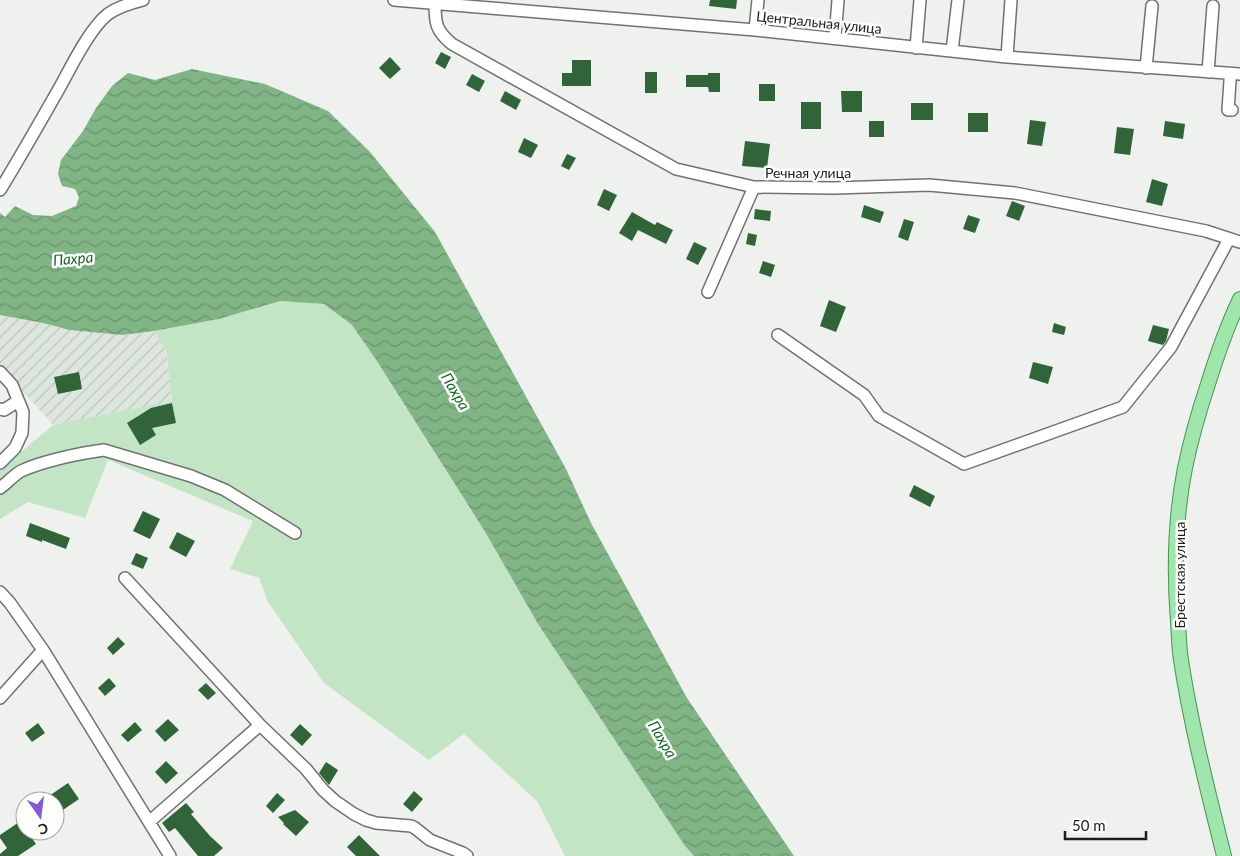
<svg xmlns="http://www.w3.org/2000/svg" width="1240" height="856" viewBox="0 0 1240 856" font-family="Lato,sans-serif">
<defs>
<pattern id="industrial-furrows" width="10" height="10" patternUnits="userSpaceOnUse" patternTransform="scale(1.25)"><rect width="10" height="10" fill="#dde6de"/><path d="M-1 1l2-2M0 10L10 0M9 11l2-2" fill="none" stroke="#bdc5be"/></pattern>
<pattern id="water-waves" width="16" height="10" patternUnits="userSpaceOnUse" patternTransform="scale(1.25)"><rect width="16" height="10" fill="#81b586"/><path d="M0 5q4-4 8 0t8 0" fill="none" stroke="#69936d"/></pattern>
</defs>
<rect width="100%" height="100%" fill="#eef1ee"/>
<path fill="url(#industrial-furrows)" d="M0,315L43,323L70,330L122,335L154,331L167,353L172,401L53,425L0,366Z"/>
<path fill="#c3e5c6" d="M280,301L324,304L352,325L377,360L484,530L538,624L685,846L694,856H565L537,801L464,734L429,760L324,683L268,602L259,578L230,569L253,521L108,460L85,518L28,502L0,519V470L53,425L172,401L167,353L154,331L219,319Z"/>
<path fill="url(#water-waves)" d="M192,69L265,84L328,111L370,152L435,232L566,469L591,523L687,698L794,856H694L685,846L538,624L484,530L377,361L352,325L324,304L280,301L219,319L154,331L122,335L70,330L43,323L0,315V213L5,217L15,206L33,215L52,216L76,206L79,197L75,189L62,186L58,174L61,160L83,131L96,108L112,86L128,73L155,80Z"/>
<path fill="#326439" d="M710,0H737L736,9L709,6Z
M441,52L451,57L445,69L435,63Z
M390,57L401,69L390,79L379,68Z
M572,60H591V86H562V73H572Z
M645,72H657V93H645Z
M708,73H720V92H709L708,87H686V75H708Z
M472,74L485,81L479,92L466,85Z
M759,84H775V101H759Z
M505,91L521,100L516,110L500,101Z
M841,91H862V112H842Z
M801,102H821V129H801Z
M911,103H933V120H911Z
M968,113H988V132H968Z
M1030,120L1046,122L1042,146L1027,144Z
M869,121H884V137H869Z
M1165,121L1185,124L1183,139L1163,136Z
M1117,127L1134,129L1130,155L1114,153Z
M524,138L538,145L531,158L518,152Z
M745,141L770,144L767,168L742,166Z
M567,154L576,158L569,170L561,166Z
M1152,179L1168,184L1162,206L1146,202Z
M604,189L617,195L609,211L597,205Z
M1012,201L1025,206L1019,221L1006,216Z
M864,205L884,212L880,223L861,217Z
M755,209L771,211L770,221L754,219Z
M632,212L655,225L657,222L673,230L666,244L638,230L632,241L619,233Z
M968,215L980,219L975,233L963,229Z
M904,219L914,222L908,241L898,237Z
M748,233L757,235L755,246L746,244Z
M694,242L707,248L698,265L686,259Z
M763,261L775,265L771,277L759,273Z
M829,300L846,307L836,332L820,326Z
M1054,323L1066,327L1064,335L1052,332Z
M1153,325L1169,329L1166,341L1163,345L1148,341Z
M1033,362L1053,367L1048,384L1029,378Z
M79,372L82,389L58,394L54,377Z
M172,403L176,423L152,428L156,435L140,445L127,423L151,408Z
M914,485L935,496L930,507L909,496Z
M143,511L160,519L150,539L133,531Z
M30,523L70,538L66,549L42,540V542L26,536Z
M177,532L195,541L186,557L169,548Z
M136,553L148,558L143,569L131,564Z
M118,637L125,644L113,655L107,648Z
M109,678L116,686L105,696L98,688Z
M206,683L216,693L208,700L198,690Z
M168,719L179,730L165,742L155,731Z
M135,722L142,730L128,742L121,735Z
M38,723L45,733L32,742L25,733Z
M300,724L312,735L302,746L290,735Z
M166,761L178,773L166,784L155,772Z
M326,762L338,770L329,785L319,773Z
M68,783L79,799L60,812L55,805V801H53L49,796Z
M414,791L423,799L412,812L403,804Z
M277,793L285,800L273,813L266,806Z
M186,803L194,812L191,814L210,836L223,848L214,856H198L175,828L169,832L162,823Z
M295,810L309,822L296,836L283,824L284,823L278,817Z
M25,818V831H27L36,844L18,856H0V854L7,848L0,838V835Z
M359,835L380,856H356L347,847Z"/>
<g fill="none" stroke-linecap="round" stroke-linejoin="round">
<defs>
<path id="minor" d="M394,0L755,30L1007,57L1240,74
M435,4C435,23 436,31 452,44L676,169L754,187L834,188L929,185L1015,193L1206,231L1240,242
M755,30L758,0
M835,38L838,0
M916,48L920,0
M952,51L958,0
M1007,57L1011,0
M1146,68L1152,6
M1208,72L1213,6
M1230,74V81L1228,110H1232
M0,190C21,156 40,122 60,87C71,67 90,28 108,14C118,7 131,3 143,0
M708,292L754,187
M778,335L864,395L879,416L964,464L1123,407L1171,347L1229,239
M0,372L12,385L23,412L22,433L15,448L0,463
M0,409L4,410L18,401
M0,488C7,483 14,475 21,471C43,461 80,453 104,450L191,476L225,490L295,533
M125,578L260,725
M0,592L10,603L43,650L170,856
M0,698L43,650
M149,822L260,725L306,769L323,790L335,801L354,814L366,820L376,823L411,826L415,828L430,840L463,853L467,856"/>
<path id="major" d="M1224,856C1208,791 1191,726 1181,660C1179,648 1179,635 1178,622C1174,571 1175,518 1185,468C1191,439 1199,411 1208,384C1217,355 1227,326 1240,299"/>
</defs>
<use href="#minor" stroke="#707270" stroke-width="14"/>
<use href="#major" stroke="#499355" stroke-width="16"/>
<use href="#minor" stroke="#fff" stroke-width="11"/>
<use href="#major" stroke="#a0e5ac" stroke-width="14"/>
</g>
<g text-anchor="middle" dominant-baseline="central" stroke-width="5" stroke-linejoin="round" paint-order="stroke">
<g font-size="14" fill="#1c1d1c" stroke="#fcfefc">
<text transform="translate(819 22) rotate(6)">Центральная улица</text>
<text x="808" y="172">Речная улица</text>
<text transform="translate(1179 575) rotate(-90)">Брестская улица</text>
</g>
<g font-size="15" font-style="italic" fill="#176429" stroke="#fcfefc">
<text transform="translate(73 258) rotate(-5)">Пахра</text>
<text transform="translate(456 391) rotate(59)">Пахра</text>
<text transform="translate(663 739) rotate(59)">Пахра</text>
</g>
</g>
<g transform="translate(40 816) rotate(166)"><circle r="24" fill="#fcfefc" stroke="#a2a4a2"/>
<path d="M0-4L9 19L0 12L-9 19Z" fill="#8559d2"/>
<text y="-8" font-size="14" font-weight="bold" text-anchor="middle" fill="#1c1d1c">С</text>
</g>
<path d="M1065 831v8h81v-8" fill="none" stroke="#1c1d1c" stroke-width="2.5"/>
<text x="1072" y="831" font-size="15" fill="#1c1d1c" stroke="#fcfefc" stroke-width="4" paint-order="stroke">50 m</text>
</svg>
